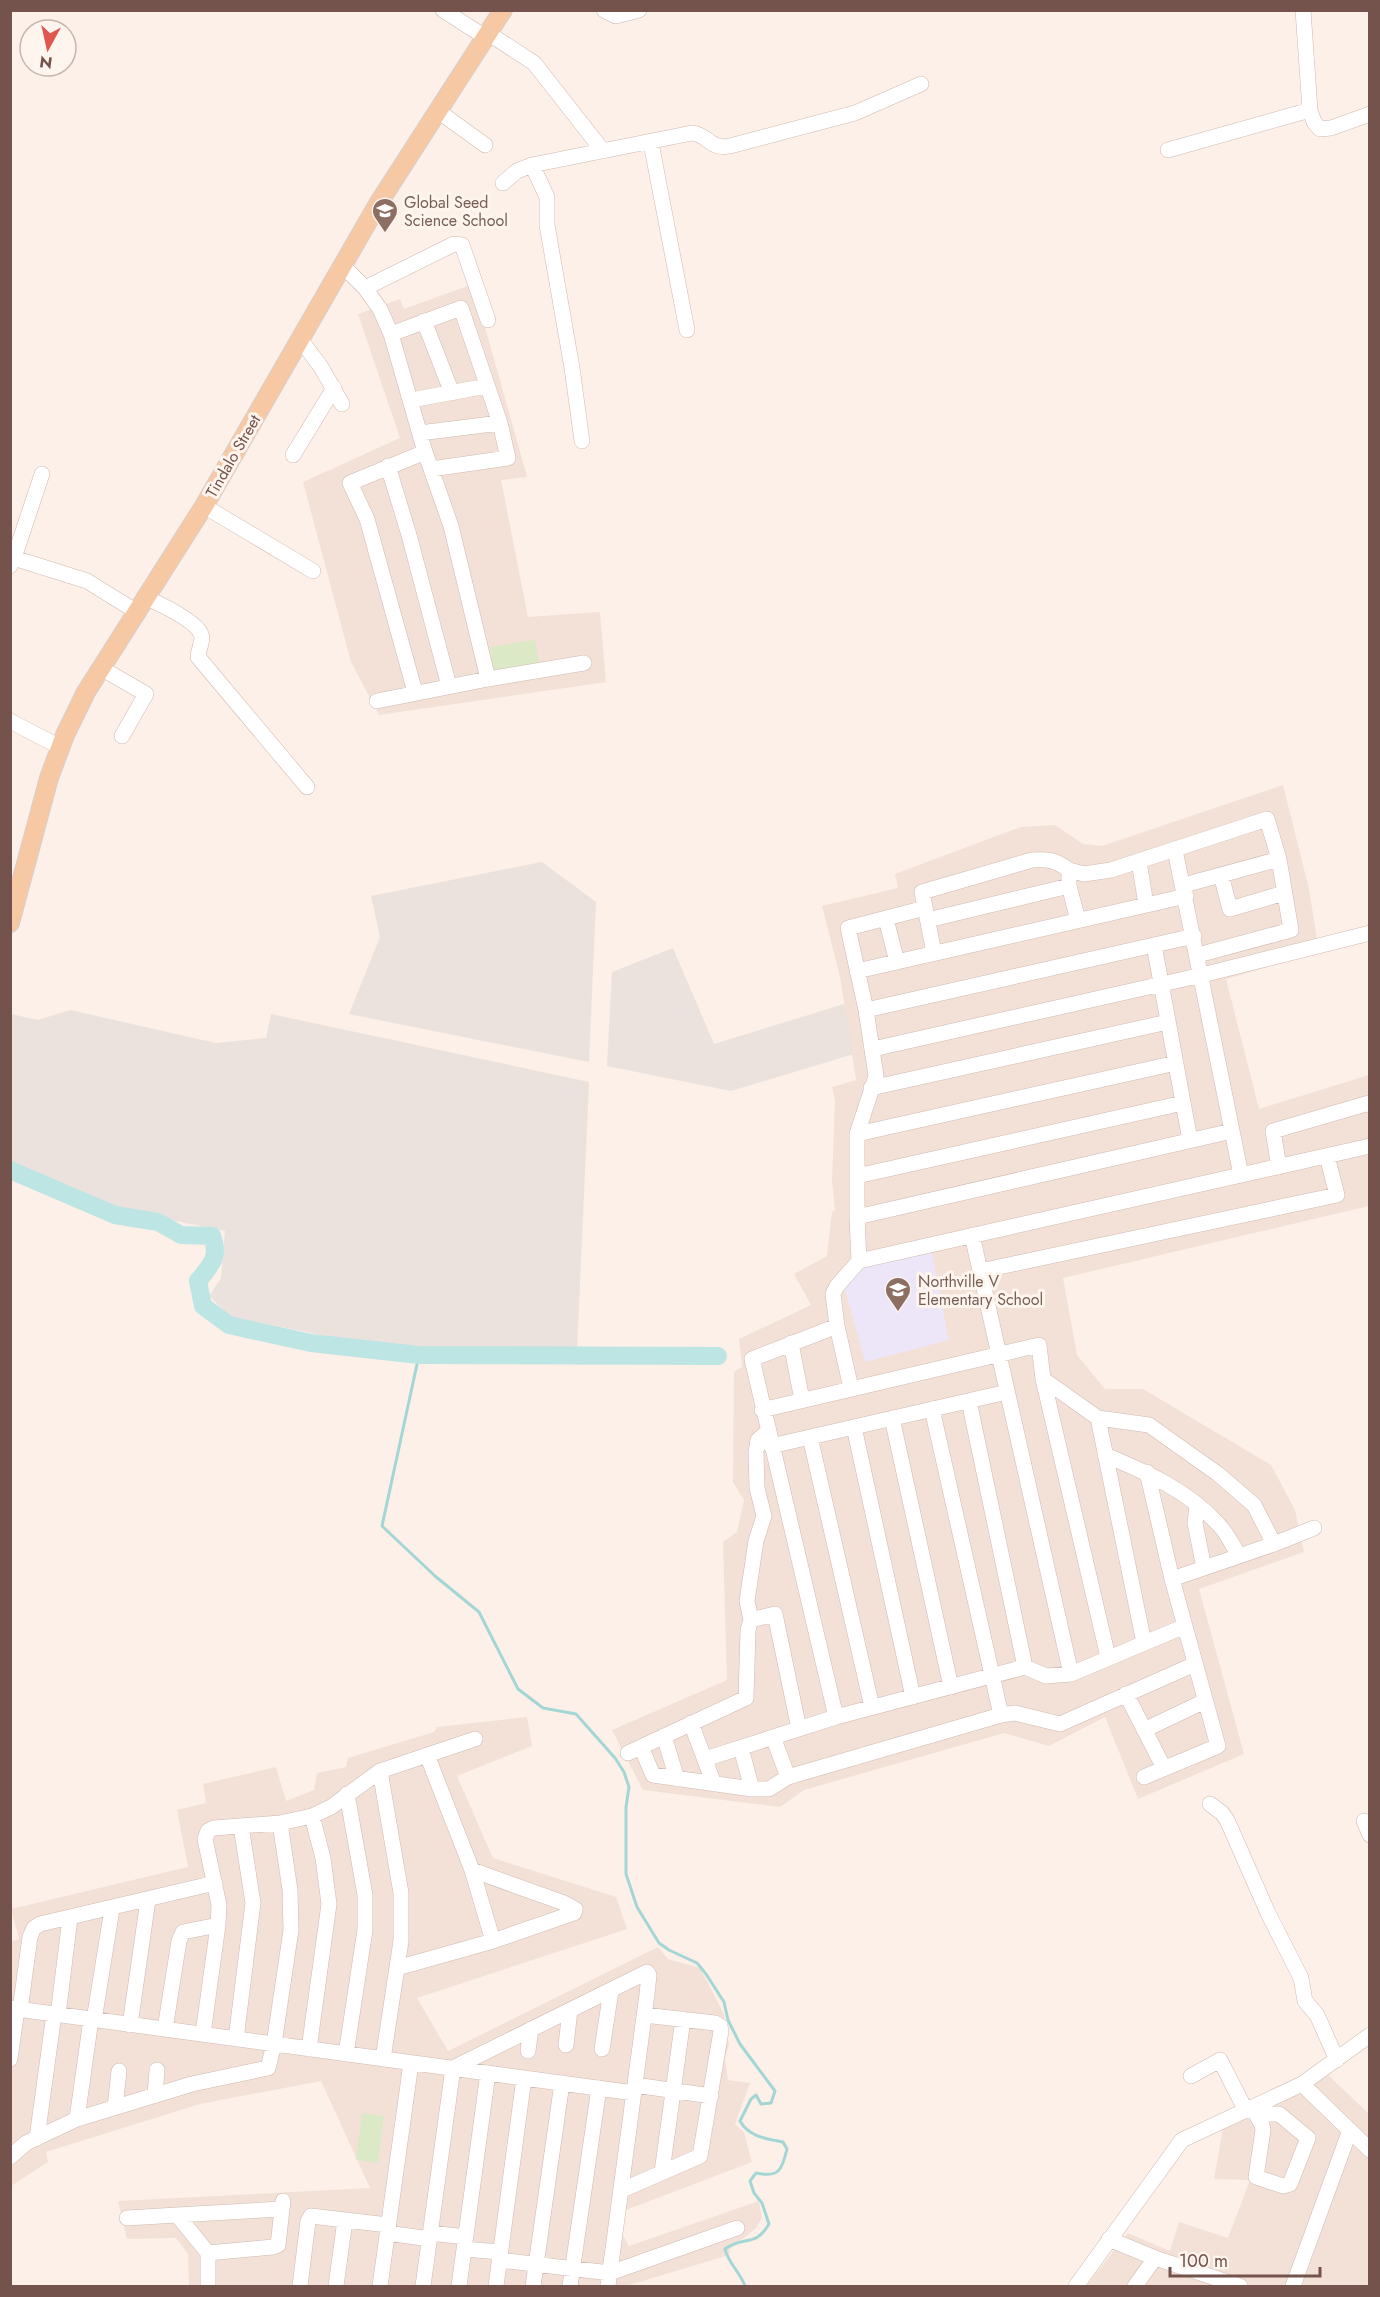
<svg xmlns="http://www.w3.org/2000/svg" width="1380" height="2297" viewBox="0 0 1380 2297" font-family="Jost,sans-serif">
<rect width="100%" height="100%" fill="#fcf0e8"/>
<path fill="#f3e1d7" d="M473,284L527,477L501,480L528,617L600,612L606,682L379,715L351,662L303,482L400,438L358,314L400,299L404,309Z
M1283,785L1309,889L1319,952L1226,979L1259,1109L1369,1075V1206L1063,1278L1077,1355L1105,1389H1143L1271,1465L1295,1510L1304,1552L1199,1589L1244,1754L1138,1799L1105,1717L1049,1746L1004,1733L804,1790L780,1807L643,1790L612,1730L727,1680L723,1542L737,1532L744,1500L733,1482L734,1372L742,1367L739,1339L811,1305L794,1274L827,1256L832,1212L835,1210L832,1181L835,1100L832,1087L856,1080L840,977L822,906L898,888L895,874L1021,827L1055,825L1083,844L1102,846Z
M527,1717L532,1746L457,1776L493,1858L616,1897L627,1929L417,1998L448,2051L658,1947L668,1959L700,1968L724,2014L729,2044L725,2060L728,2080L750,2083L735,2124L744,2132L752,2162L626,2210L621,2232L629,2246L759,2201L762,2218L756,2228L730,2249L729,2255L626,2286H189L188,2254L176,2238L127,2239L118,2201L370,2188L321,2081L200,2104L46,2152L48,2162L11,2186L10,1942L19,1939L11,1909L188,1867L177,1810L206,1803L203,1784L276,1767L286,1801L314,1790L317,1773L346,1767L348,1758L434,1732L437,1727Z
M1325,2072L1369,2114V2286H1086L1128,2233L1170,2251L1179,2222L1228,2238L1250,2180L1214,2179L1224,2123Z"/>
<path fill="#ebe2de" d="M542,862L596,902L589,1062L349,1014L380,937L371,896Z
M673,948L714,1044L844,1004L854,1054L731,1091L607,1066L612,972Z
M70,1010L216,1043L266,1038L271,1014L589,1082L577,1351L411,1353L231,1317L209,1296L221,1278L225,1231L121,1210L14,1163L11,1165V1014L38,1020Z"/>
<path fill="#ede5f8" d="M931,1248L949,1340L865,1362L844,1286L868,1263Z"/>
<path fill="#dbe9c7" d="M535,640L539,665L494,672L490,647Z
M362,2113L384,2116L378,2163L356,2160Z"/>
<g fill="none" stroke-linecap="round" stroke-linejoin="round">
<path stroke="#a4d6d5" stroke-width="3" d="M419,1355L382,1526L435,1576L479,1612L518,1689L543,1708L576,1714L615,1758L624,1772L629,1787L626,1807V1874L637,1907L659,1943L669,1950L697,1963L706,1974L724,2002L728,2020L740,2044L775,2091L771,2103L761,2104L756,2095L751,2099L740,2121C749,2137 767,2139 783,2142L787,2149C782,2170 779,2178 756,2173L750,2181L754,2193L762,2203L769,2224C755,2248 744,2235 725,2249C728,2263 740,2272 745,2286"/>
<path stroke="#bde5e3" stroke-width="18" d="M10,1170L115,1215L158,1222L181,1235L212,1236C220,1257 211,1265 198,1281L203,1306L229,1325L311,1343L419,1355L718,1356"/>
<defs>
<path id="minor" d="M443,10L485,37
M604,10L616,16L639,10
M1303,10L1310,110L1314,122L1320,129L1331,128L1370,114
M488,33L534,63L603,151
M438,111L485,145
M651,143L687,330
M1168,150L1310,110
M532,165L547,197V225L572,368L582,441
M503,183L517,171L532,165L692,133C708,134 709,150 730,146L855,113L921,84
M343,266L365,288L380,309L391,334L425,452L451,526L488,679
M365,288L454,244L462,245L488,320
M424,321L452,393
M391,334L461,308L500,423L508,458L431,469
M300,339L321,367L342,404
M411,400L487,386
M420,433L500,423
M293,455L334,388
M388,466L409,535L449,686
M204,506L313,571
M14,558L42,474
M10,566L14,558L87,581L137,612
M147,598C160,604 196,621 201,634C204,640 198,650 198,657L307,787
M101,668L146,694L122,736
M415,692L367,519L350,483L425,452
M377,701L488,679L584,663
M10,721L60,747
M1175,850L1241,1175
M1139,862L1146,904
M1069,870L1084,874L1111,870L1267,819L1279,859L1291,930L1198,955
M1221,875L1230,909L1284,893
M1184,885L1279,859
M886,919L897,962
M928,920L1069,886
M1154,945L1190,1140
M934,953L922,892L1032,860C1048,859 1056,860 1069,870V886L1078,920
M857,971L1186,896
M866,1010L1194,936
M873,1049L1202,975L1370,933
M871,1088L1168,1022
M857,1134L1176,1063
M1279,1167L1273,1131L1369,1103L1370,1105
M857,1176L1183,1103
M857,1217L1232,1131
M972,1235L1071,1674
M859,1261L857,1217V1134L876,1076L866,1010L848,928L925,908
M980,1271L1337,1195L1327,1156
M791,1343L802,1400
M1043,1379L1108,1657
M851,1388L837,1326L833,1294L837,1286L859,1261L1370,1146
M969,1401L1025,1667
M932,1409L1001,1715
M762,1410L1039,1345L1043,1379L1098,1418L1149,1425L1218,1474L1254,1505L1274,1544
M892,1418L951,1687
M1098,1418L1144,1643
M854,1427L913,1697
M810,1437L872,1707
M771,1446L1007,1392
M1105,1455C1146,1472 1189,1491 1219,1525C1227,1533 1233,1546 1239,1556
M1197,1506L1195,1523L1204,1568
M1172,1579L1274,1544L1314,1528
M751,1620L775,1614L799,1729
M1126,1694L1164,1768
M836,1717L752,1359L837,1326
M691,1723L714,1784
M1144,1730L1205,1701
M664,1736L677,1779
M773,1737L788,1777
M641,1747L653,1775L752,1789H769L788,1777L1001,1715L1015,1713L1060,1724L1195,1664
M741,1748L752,1789
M628,1753L746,1698L748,1630L751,1620L747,1601L756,1541L764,1516L757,1488L756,1452L758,1440L767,1432
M705,1759L836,1717L1025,1667L1046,1676L1071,1674L1185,1626
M380,1771L401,1893V1941L383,2059
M1144,1777L1218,1746L1172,1579L1147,1472
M1210,1804L1222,1813L1227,1820L1268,1913L1301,1978L1305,2001L1317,2015L1337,2060
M1364,1821L1370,1835
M472,1870L493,1941
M397,1968L493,1941L568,1915L574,1913L575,1909L564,1903L472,1870L427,1755
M10,2008L634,2093
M20,2010L30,1937L34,1928L40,1924L215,1883
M58,2015L70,1918
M94,2020L112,1909
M130,2025L148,1900
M165,2029L179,1941L183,1932L218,1925
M203,2034L218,1925L219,1905L205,1839L208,1831L214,1828L280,1823L312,1816L331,1807L380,1771L475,1739
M236,2039L253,1903L241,1826
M566,2045L570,2010
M309,2049L329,1904L323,1858L312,1816
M602,2049L611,1991
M528,2051L531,2029
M346,2054L365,1930V1895L347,1794
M10,2059L17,2009
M1191,2076L1220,2060L1245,2109
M1302,2084L1370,2150
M635,2085L711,2096
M155,2095L157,2070
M115,2107L119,2071
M1252,2107L1262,2125L1263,2130L1256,2177L1283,2186L1290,2184L1308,2138L1279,2114H1257
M77,2119L91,2019
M37,2138L54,2014
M10,2157L26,2143L77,2119L192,2084L268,2068L274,2044L291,1930L290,1890L280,1823
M662,2172L683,2019
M622,2190L700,2156L721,2031L720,2026L715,2023L644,2015
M177,2215L282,2209
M127,2218L177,2215L208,2253V2286
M387,2233L430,2239
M430,2233L466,2237
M1109,2239L1155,2258L1240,2286
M464,2249L500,2252
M208,2253L273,2247L278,2245L283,2201
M499,2260L610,2273L737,2228
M300,2286L308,2221L311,2216L388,2225
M336,2286L345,2220
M380,2286L411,2063
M423,2286L453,2068L647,1972L649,1975L647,1994L608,2286
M459,2286L488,2073
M496,2286L524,2078
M533,2286L562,2083
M570,2286L599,2088
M1076,2286L1182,2140L1302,2084L1370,2035
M1135,2286L1155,2258
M1293,2286L1350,2130"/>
<path id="major" d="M10,923L49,778L65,735L86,692L204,506L378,204L503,10"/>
</defs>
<use href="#minor" stroke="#cfb9b1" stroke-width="16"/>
<use href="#major" stroke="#d8cfcd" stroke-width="20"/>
<use href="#minor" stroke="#fff" stroke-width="15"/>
<use href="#major" stroke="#f7c8a4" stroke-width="18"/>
</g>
<defs>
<symbol id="school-pin" viewBox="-11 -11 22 30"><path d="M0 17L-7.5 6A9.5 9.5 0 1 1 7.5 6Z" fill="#8d6e63" stroke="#fef5ef"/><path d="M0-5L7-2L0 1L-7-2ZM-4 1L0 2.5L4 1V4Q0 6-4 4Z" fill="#fff"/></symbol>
</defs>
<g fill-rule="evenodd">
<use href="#school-pin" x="370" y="196" width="30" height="40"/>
<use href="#school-pin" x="883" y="1275" width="30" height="40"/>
</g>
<g text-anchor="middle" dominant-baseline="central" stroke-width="6" stroke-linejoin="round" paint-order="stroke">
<g font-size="16" fill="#785e54" stroke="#fef5ef" text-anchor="start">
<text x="404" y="202">Global Seed<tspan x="404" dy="18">Science School</tspan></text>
<text x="918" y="1281">Northville V<tspan x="918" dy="18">Elementary School</tspan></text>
</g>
<g font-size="16" fill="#75534d" stroke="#fef5ef">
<text transform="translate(233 456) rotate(-60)">Tindalo Street</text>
</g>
</g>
<rect width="1380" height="2297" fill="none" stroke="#75534d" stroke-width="24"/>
<g transform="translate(48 48) rotate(188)"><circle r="28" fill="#fef5ef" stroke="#c7b4ae" stroke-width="1.5"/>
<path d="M0-4.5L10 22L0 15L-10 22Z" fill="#e05752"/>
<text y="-9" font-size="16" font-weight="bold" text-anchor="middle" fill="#75534d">N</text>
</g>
<path d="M1170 2267v9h150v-9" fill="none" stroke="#75534d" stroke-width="3"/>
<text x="1179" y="2267" font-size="18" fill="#75534d" stroke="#fef5ef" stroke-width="4.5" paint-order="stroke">100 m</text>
</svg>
